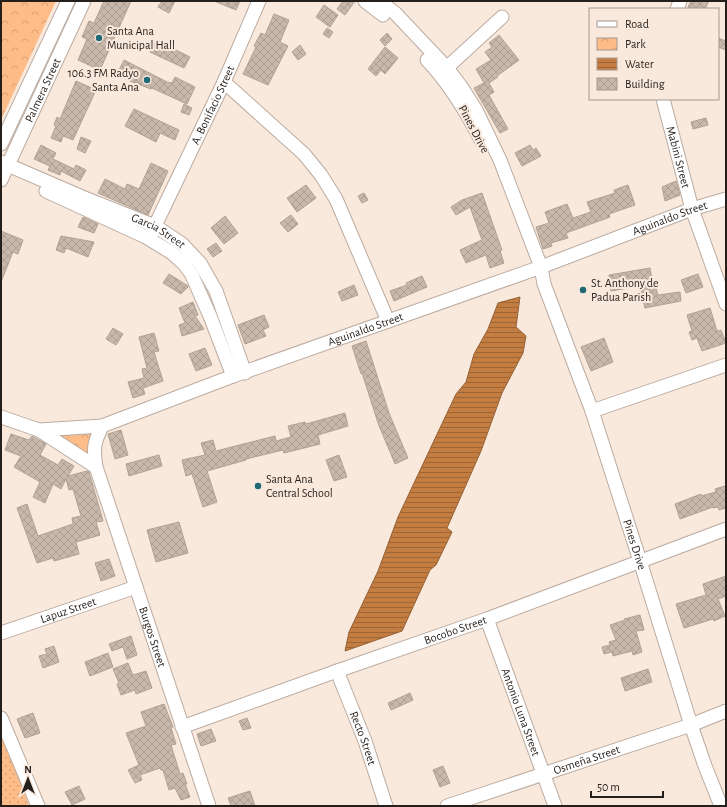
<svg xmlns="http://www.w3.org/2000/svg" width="727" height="807" viewBox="0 0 727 807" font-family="'Alegreya Sans',sans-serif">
<defs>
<pattern id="grass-dots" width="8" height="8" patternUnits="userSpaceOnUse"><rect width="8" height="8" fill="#fdbc88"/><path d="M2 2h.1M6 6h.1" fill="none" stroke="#d9a175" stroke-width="1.8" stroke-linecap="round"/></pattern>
<pattern id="park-crowns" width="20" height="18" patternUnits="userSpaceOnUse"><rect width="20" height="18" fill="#fdbc88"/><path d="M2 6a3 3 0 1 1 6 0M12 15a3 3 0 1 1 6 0" fill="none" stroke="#d9a175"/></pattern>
<pattern id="water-rules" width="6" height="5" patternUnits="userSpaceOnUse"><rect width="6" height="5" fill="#c37d41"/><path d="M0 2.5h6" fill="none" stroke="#9e6636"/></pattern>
<pattern id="building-cross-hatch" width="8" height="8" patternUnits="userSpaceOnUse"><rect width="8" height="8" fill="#c8b8ac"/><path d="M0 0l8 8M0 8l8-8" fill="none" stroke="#ac9e93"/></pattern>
</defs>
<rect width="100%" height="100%" fill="#f9e9dd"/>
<path fill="url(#grass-dots)" d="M1,725L12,754L29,806H1Z"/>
<path fill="url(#park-crowns)" d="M1,1H56L1,120Z
M93,431L88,457L49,432Z"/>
<path fill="#fdbc88" d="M1,1H12L2,21L1,20Z"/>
<path fill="url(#water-rules)" stroke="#946136" d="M520,297L516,327L526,336L523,353L502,393L481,451L447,528L452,532L436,565L430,570L402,631L345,651L349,632L378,571L398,517L456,394L466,382L474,354L488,329L498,303Z"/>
<path fill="url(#building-cross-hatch)" stroke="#b0a195" d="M104,1H131L100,70L78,60L87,39L82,37L89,21L94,23Z
M162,1H175L169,13L158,7Z
M214,1H240L236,10Z
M343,1H355L345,15L337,9Z
M691,1H709L705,9H693L688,7Z
M324,5L338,15L330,27L316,17Z
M274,14L289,20L280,42L288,46L268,85L243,74L256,47L254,46L261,33L265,35Z
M327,28L333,32L329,38L323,34Z
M387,33L392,39L385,46L380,40Z
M499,35L519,60L497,76L498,77L489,83L494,92L489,95L508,129L500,133L474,88L484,83L476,69L491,60L485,52L492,47L489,43Z
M718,38L726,41V50L718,47Z
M156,40L190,57L184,68L150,52Z
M300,45L306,54L298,60L292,52Z
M385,47L398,58L385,74L381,70L376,76L368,69Z
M124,60L167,82L172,83L175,77L195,87L187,104L152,88L151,89L130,81L117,74Z
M76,81L96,90L73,140L63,136L61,142L51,138L56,126L54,125L57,117L60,119Z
M184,104L192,108L189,115L181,112Z
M134,109L179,130L175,140L160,133L156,142L125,126Z
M706,118L708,125L693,129L691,122Z
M81,137L91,141L85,153L77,149Z
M41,145L56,153L53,159L74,169L76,165L86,170L80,181L61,171L60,175L48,170L50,166L34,159Z
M530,145L533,150L536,148L541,156L522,166L515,153Z
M151,163L168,171L148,215L98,193L105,179L125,189L127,184L139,189Z
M676,181L680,195L665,201L662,187Z
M306,185L316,198L297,212L287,198Z
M628,185L635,205L609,214L610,217L566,233L568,238L551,243L552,246L543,249L536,227L549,223L545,212L567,204L573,218L591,212L587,202L615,193L614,190Z
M364,193L368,200L362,203L358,196Z
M482,193L497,236L502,250L500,251L504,263L490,268L486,255L466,263L460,250L482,240L470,207L456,215L451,207L462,200Z
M291,215L298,224L288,232L280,223Z
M225,216L238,233L224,244L211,228Z
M83,217L98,224L94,233L78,227Z
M1,231L23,240L18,254L13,252L1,282Z
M61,236L94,242L88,257L66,248L64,253L56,250Z
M216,243L222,251L213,257L207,249Z
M650,268L653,285L655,284L658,295L680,292L681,301L645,308L640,286L611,291L609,275Z
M169,274L188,286V287L181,294L163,283Z
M698,274L703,287L686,293L681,280Z
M422,276L427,287L394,301L390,291L407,285L406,283Z
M354,285L358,295L342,301L338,292Z
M193,302L198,315L195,316L204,329L182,336L179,325L185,323L179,308Z
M710,308L717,331L721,330L726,343L702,351L697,338L692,340L689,332L692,331L687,315Z
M264,315L269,327L263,330L266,336L245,344L238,325Z
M113,328L123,334L116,345L106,339Z
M154,333L159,351L154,352L163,381L143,388L145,394L133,398L128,382L144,378L142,369L147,368L139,337Z
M604,338L613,362L591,371L581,347Z
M366,341L389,413L408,458L395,464L378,423L362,373L361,374L352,346Z
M205,348L212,365L196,371L189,354Z
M345,413L348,426L318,435L320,444L284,453L283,450L246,459V460L207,471L217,502L203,507L192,474L186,476L182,460L205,455L201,443L213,440L216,451L275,436L276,441L291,437L288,426L305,422L306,424Z
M121,430L128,455L115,459L108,434Z
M11,434L29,440L32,436L46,444L40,455L58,465L62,459L74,466L68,476L87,471L89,472L103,521L96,522L100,535L76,542L79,554L54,561L53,558L37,563L17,508L27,504L38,536L73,524L72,518L81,516L73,489L69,490L66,479L61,489L53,484L45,503L33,497L40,482L14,467L21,456L5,450Z
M159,455L162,466L129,476L126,464Z
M339,455L347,477L334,481L326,460Z
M725,486L726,491V508L719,510L718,507L713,508V507L680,519L675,504L701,494V496L716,492L715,489Z
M179,522L188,553L156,562L147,530Z
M109,559L115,576L101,581L95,563Z
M726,576V596L718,599L725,616L714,621L713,619L684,628L676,604L706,595L703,584Z
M640,615L644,630L636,631L642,652L633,655L632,651L613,656L612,652L604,654L602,647L610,645L609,642L616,640L610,625L625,620L624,619Z
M131,636L137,655L127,659L123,647L112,651L109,644Z
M54,646L59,662L43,668L39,656L47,654L45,649Z
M108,653L113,667L90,676L85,662Z
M128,663L133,675L146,671L152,688L136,694L135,690L121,695L117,684L119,683L113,669Z
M648,669L652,682L625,691L621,678Z
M410,693L413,700L391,710L388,703Z
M164,704L173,727L171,728L176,744L171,745L180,774L183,773L187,784H185L190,797L181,800L175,788L169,790L163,770H161L160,768L140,775L142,780L135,783L128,770L139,765L126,733L146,726L141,712Z
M33,713L40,733L25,738L17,719Z
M247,718L251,728L243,730L239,721Z
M211,729L216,741L201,746L197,734Z
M443,766L450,783L440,787L433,770Z
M79,786L85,799L72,805L65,792Z
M250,791L255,806H231L228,798Z"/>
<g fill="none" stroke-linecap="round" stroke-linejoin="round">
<defs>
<g id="minor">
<path d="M365,1L383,15"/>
<path id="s1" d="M379,1L395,13L447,68L462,88L476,110L500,160L541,267L544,284L592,411L640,561L691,725L705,766L721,806"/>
<path d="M677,9L680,1"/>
<path d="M427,60C450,84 466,111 481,140"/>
<path d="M441,73L502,17"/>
<path d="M224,82L304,154L321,175L336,199L388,321"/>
<path id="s2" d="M663,99L692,209L726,304"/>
<path d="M1,144L68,1"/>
<path id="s3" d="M1,162L82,197L155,226L182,244L200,263L216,291L245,373"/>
<path id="s4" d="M1,180L84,1"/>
<path d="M46,191L146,237L172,253L184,264L191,273L210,316L233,376"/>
<path id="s5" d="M151,234L224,82L259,1"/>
<path d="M592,411L726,365"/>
<path id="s6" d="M1,417L39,430L102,426L233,376L541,267L692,209L726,199"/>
<path id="s7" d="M39,430L96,467L209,806"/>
<path d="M96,467C93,448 94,443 102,426"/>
<path id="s8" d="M487,619L555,806"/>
<path id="s9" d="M1,633L136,587"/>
<path id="s10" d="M337,671L365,741L386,806"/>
<path d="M1,718L38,806"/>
<path id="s11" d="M182,727L337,671L487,619L726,529"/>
<path id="s12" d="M447,806L691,725L726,711"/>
</g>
</defs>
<use href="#minor" stroke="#bbaba0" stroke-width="15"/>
<use href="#minor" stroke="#fff" stroke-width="13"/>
</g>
<g fill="#216a75" stroke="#f9e9dd" stroke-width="1.5">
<circle cx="99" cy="38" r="4"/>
<circle cx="147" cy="80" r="4"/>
<circle cx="583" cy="290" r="4"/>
<circle cx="258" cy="486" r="4"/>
</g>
<g text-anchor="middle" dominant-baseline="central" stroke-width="4" stroke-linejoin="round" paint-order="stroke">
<g font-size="12" fill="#251f1b" stroke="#f9e9dd" text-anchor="start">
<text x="107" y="31">Santa Ana<tspan x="107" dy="14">Municipal Hall</tspan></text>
<text x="139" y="73" text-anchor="end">106.3 FM Radyo<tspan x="139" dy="14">Santa Ana</tspan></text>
<text x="591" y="283">St. Anthony de<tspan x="591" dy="14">Padua Parish</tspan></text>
<text x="266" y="479">Santa Ana<tspan x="266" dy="14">Central School</tspan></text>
</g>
<g font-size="12" fill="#251f1b" stroke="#f9e9dd">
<text stroke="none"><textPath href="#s4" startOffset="99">Palmera Street</textPath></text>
<text stroke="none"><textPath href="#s5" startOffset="143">A. Bonifacio Street</textPath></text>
<text transform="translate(474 129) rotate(62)">Pines Drive</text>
<text stroke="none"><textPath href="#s2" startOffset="60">Mabini Street</textPath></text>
<text stroke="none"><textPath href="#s6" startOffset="708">Aguinaldo Street</textPath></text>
<text stroke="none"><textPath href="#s3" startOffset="172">Garcia Street</textPath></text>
<text stroke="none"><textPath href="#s6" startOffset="384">Aguinaldo Street</textPath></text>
<text stroke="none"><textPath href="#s1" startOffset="610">Pines Drive</textPath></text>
<text stroke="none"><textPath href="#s9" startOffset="71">Lapuz Street</textPath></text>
<text stroke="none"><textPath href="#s11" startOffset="290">Bocobo Street</textPath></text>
<text stroke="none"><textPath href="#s7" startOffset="247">Burgos Street</textPath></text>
<text stroke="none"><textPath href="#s8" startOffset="99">Antonio Luna Street</textPath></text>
<text stroke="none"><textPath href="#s10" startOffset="72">Recto Street</textPath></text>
<text stroke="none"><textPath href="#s12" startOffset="147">Osmeña Street</textPath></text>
</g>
</g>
<rect width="727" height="807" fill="none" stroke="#251f1b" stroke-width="4"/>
<rect x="589" y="8" width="130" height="92" fill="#f9e9dd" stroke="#a4988f"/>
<rect x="597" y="21" width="20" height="6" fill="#ffffff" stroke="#a4988f"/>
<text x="625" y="28" font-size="12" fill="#251f1b">Road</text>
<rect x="597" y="38" width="20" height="12" fill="url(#park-crowns)" stroke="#a4988f"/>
<text x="625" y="48" font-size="12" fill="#251f1b">Park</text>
<rect x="597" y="58" width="20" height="12" fill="url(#water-rules)" stroke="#a4988f"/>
<text x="625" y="68" font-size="12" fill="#251f1b">Water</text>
<rect x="597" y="78" width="20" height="12" fill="url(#building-cross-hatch)" stroke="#a4988f"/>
<text x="625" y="88" font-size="12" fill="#251f1b">Building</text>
<g transform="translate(28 779)" stroke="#f9e9dd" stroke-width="3" paint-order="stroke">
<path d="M0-3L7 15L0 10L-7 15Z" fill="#251f1b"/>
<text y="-6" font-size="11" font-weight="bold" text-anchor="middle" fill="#251f1b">N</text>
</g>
<path d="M591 791v6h72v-6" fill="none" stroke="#251f1b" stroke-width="2"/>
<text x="597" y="791" font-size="12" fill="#251f1b" stroke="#f9e9dd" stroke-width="3" paint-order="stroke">50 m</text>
</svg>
